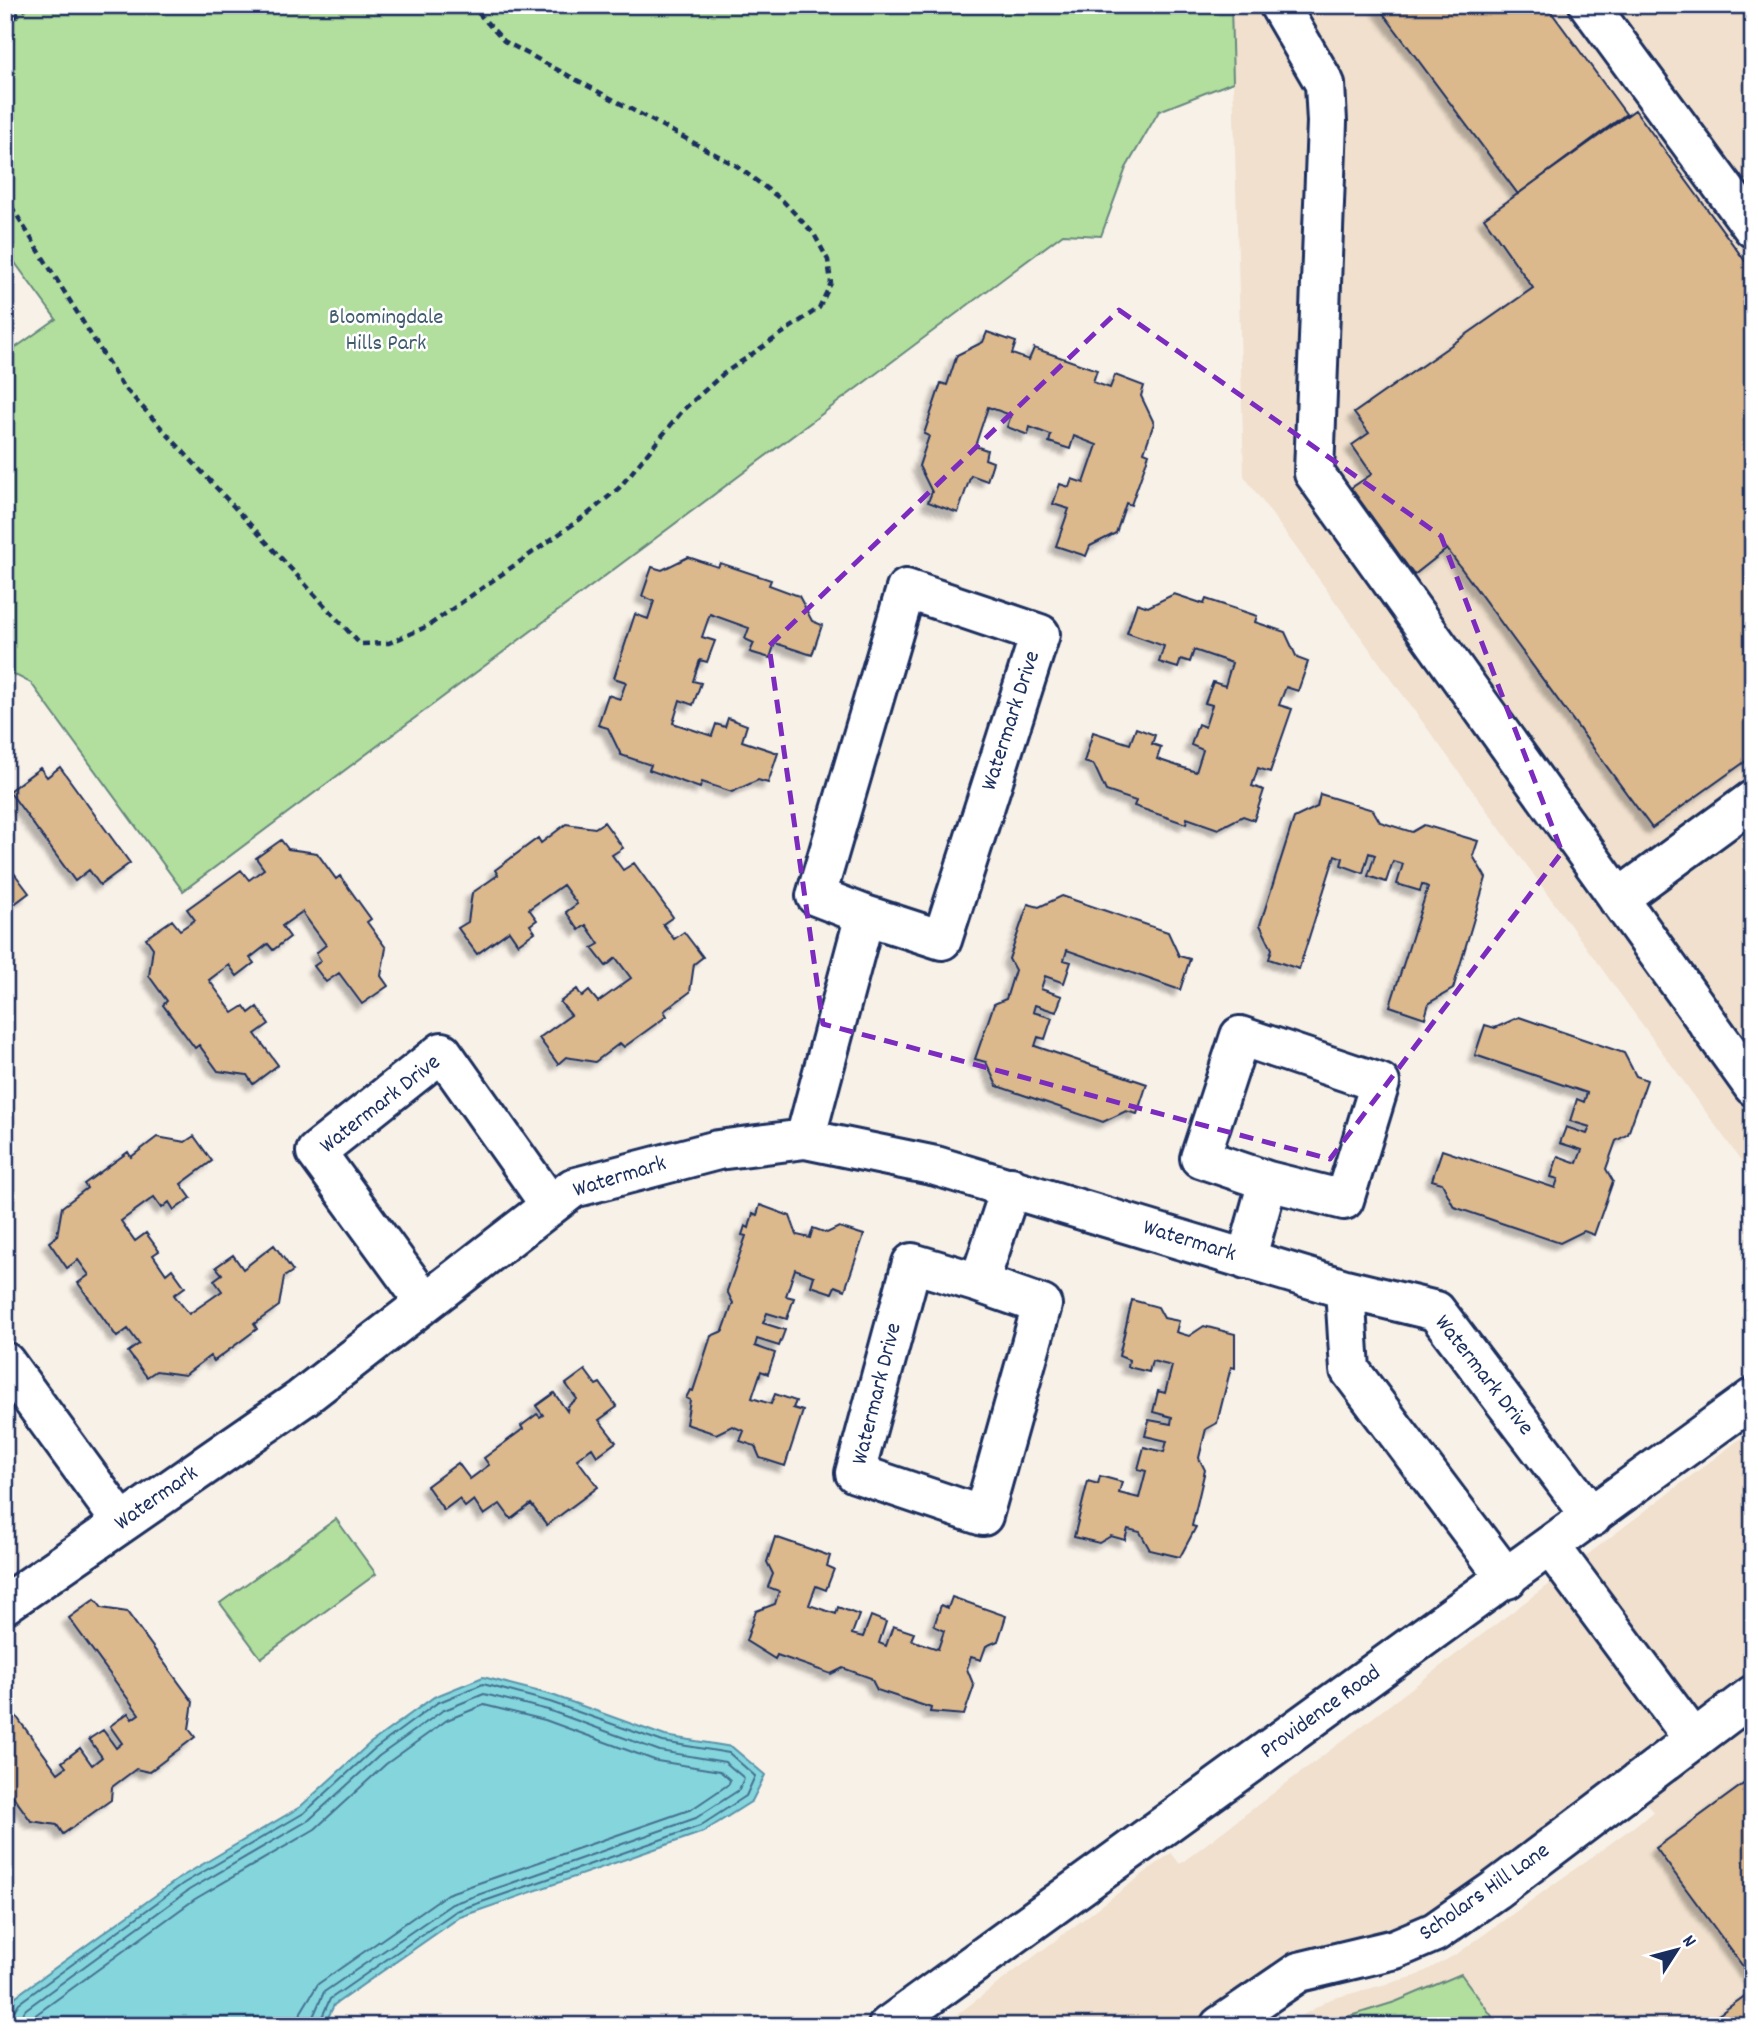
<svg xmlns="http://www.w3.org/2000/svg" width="1758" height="2031" viewBox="0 0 1758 2031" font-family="Dekko,sans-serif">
<defs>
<filter id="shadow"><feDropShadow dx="-6" dy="6" stdDeviation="2" flood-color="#0004"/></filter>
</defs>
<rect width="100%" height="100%" fill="#f8f1e8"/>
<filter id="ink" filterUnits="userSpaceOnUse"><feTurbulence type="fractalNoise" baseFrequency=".0143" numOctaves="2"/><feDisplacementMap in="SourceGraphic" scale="14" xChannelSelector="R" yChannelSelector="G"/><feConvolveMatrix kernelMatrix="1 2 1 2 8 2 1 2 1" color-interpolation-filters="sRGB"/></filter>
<g filter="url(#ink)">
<path fill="#f0e0cd" d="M1231,5H1753V1177L1244,476Z
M1753,1429V1707L1635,1790L1327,1980L1293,1997L1254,2026H942L1171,1853L1180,1864Z
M1753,1725V2026H1284L1331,1999L1416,1976L1457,1954L1654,1812L1647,1803L1725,1737Z"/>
<path fill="#b2df9d" stroke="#66877e" stroke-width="2" d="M5,5H1231L1233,82L1159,111L1126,168L1101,236L1063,234L183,891L31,683L5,670V355L56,319L5,249Z
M336,1519L376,1574L261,1658L220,1603Z
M1461,1974L1499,2026H1318L1395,2002Z"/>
<path fill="#84d5dc" stroke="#5a93aa" stroke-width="2" d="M483,1677L552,1695L665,1736L732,1747L765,1775L752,1801L703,1832L460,1917L334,2005L324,2026H5V2015L12,1999L181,1877L300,1807L369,1744L434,1697Z"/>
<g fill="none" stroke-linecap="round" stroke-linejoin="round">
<path stroke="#457190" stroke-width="2" d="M5,2016L12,2014L19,2003L184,1883L304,1813L373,1750L437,1703L483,1684L550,1702L663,1742L729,1753L755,1776L746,1796L700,1826L456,1911L330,1999L318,2026
M5,2025L17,2021L26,2009L189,1890L309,1820L379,1756L442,1711L484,1694L548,1710L660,1751L725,1762L744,1778L739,1790L696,1818L452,1904L324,1992L309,2026
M28,2026L34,2016L195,1899L315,1829L386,1764L447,1720L484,1705L545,1720L657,1761L720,1771L730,1780L729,1784L692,1809L447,1894L318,1984L301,2012L299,2026"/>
</g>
<path fill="#dcb88d" stroke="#1b2f5e" stroke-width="2" filter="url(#shadow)" d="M1377,5H1546L1626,114L1518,194Z
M1635,110L1753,272V756L1652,828L1447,549L1414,575L1351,488L1372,474L1352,445L1369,433L1354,413L1533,288L1484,218Z
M987,332L1016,342L1012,354L1029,360L1034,348L1097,370L1093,382L1110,388L1115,375L1144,386L1141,396L1154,423L1144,452L1149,454L1131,505L1126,503L1116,533L1090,546L1086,556L1056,546L1069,509L1053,504L1060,484L1069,487L1072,479L1084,483L1097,445L1074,436L1070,449L1049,442L1051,435L1030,427L1028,435L1007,427L1011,415L988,407L975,446L987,450L985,459L993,462L987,481L971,475L958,513L928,502L932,492L919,466L929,436L924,434L941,383L947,385L957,355L983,342Z
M688,557L718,567L720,563L771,580L769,585L799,596L812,621L822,625L812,655L775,643L770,658L750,652L754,643L745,639L749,628L710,614L702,637L715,641L707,662L700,660L693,681L701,683L693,705L680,700L673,723L712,736L716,724L725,727L728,718L747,725L742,741L778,753L768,783L758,780L732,792L702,782L700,788L649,770L651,765L621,755L608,728L598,725L608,695L620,699L626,682L614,678L635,614L648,619L654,601L642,596L652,567L662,570Z
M1174,594L1204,604L1206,599L1257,616L1255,622L1285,632L1297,658L1308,662L1298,691L1286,687L1279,705L1292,709L1270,772L1258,768L1252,786L1264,790L1254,820L1243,816L1218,829L1187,818L1186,824L1134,806L1136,801L1106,791L1094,765L1084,762L1093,732L1130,744L1136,728L1155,735L1152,744L1161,747L1157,759L1196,772L1203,750L1191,745L1198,724L1205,727L1212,705L1205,703L1213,682L1225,686L1232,663L1194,650L1190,662L1181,659L1178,668L1159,662L1164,646L1127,633L1137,603L1148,607Z
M60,767L130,863L100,885L89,870L75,881L9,791L40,768L47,777Z
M1320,794L1373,810L1380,822L1412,832L1424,825L1478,841L1473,856L1486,878L1453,989L1429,1003L1425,1018L1390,1006L1428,887L1422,884L1420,891L1397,884L1403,864L1393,861L1386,882L1368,876L1375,855L1369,853L1363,873L1341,865L1343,858L1335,855L1299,969L1269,959L1272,949L1260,925L1294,818L1317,807Z
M604,822L623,848L612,855L623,870L634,863L673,917L663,924L674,939L684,932L703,957L694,964L690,992L664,1011L667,1016L624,1047L620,1043L595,1062L566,1057L558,1064L539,1038L571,1015L560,1002L577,989L582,997L589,991L598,1002L631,978L616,958L606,966L592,948L599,944L586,925L579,930L566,912L577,904L563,885L529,909L537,920L530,925L535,932L518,944L509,931L477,954L458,928L468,922L472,893L498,875L495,870L538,838L541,843L566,824L595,828Z
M281,840L288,849L317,853L336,879L340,876L371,919L367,922L386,948L381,976L388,986L362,1004L339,973L326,982L314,966L321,961L316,953L326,945L302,912L282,926L290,937L273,950L268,944L250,958L254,963L237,976L229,965L209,980L233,1013L244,1006L249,1013L257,1007L269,1024L255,1034L278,1065L253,1084L247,1075L218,1071L199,1045L195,1048L163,1005L167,1001L149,976L153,948L146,938L172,920L180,930L195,920L187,909L241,870L249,880L264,869L256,858Z
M5,861L29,893L5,911Z
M1062,896L1168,932L1179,956L1190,959L1180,990L1067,950L1064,960L1071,962L1064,983L1045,976L1041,989L1062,996L1056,1012L1035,1005L1033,1012L1052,1018L1045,1039L1038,1037L1035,1046L1147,1084L1137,1114L1126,1111L1103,1122L997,1086L986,1062L975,1059L994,1004L1006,999L1015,970L1009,959L1028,904L1039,907Z
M1519,1017L1624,1053L1636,1076L1647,1080L1628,1134L1616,1141L1606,1169L1613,1181L1594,1235L1584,1231L1560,1243L1454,1207L1442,1183L1432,1180L1442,1150L1555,1188L1558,1179L1551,1177L1558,1156L1577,1163L1582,1150L1560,1143L1566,1127L1587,1134L1590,1127L1570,1121L1577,1099L1584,1102L1587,1093L1475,1055L1485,1025L1495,1028Z
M194,1136L212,1161L181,1184L191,1198L174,1210L169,1202L162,1208L154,1197L121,1221L135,1241L146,1233L159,1251L153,1255L166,1274L172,1269L185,1287L174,1295L189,1314L222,1291L214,1280L222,1274L216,1267L233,1255L243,1269L274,1245L293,1271L284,1277L279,1306L254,1324L257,1329L214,1361L210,1356L185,1375L156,1371L147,1377L128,1352L139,1344L128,1329L117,1337L78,1283L89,1275L78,1260L67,1268L49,1242L57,1236L62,1207L87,1188L84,1184L128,1152L131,1157L157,1137L185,1142Z
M760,1205L790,1216L797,1235L810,1238L813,1228L827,1233L839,1227L864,1235L845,1290L835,1286L832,1293L811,1286L814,1276L795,1269L786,1296L794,1298L787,1319L767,1313L763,1323L785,1330L779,1346L757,1339L755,1346L775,1353L768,1374L761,1371L752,1398L771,1404L775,1394L796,1401L793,1408L803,1411L785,1466L760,1458L755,1446L740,1441L744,1431L732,1426L716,1434L686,1424L690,1400L686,1398L690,1390L693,1391L711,1336L723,1331L733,1303L727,1291L746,1236L742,1235L745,1226L749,1228L753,1213L757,1215Z
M1132,1300L1158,1307L1164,1318L1179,1321L1176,1332L1189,1336L1204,1326L1235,1334V1368L1231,1367L1217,1423L1206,1429L1199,1458L1205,1470L1192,1526L1196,1527L1180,1557L1150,1550L1140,1532L1128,1529L1125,1540L1111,1536L1099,1543L1074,1537L1088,1481L1098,1484L1100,1476L1122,1482L1119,1493L1139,1498L1146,1471L1138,1469L1144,1447L1164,1452L1167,1441L1145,1436L1149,1420L1171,1424L1172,1417L1153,1412L1158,1391L1165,1393L1172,1366L1152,1361L1149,1372L1128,1367L1129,1360L1119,1356Z
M585,1370L596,1385L600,1383L617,1407L599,1420L616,1442L597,1456L592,1448L577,1459L598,1487L547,1525L531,1504L511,1519L500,1504L484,1515L474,1500L465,1507L459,1499L444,1510L427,1486L458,1463L470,1479L489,1465L484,1458L523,1429L521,1426L537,1414L540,1417L543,1415L536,1406L554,1393L567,1411L568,1406L577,1399L566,1384Z
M775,1537L830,1556L827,1566L834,1569L826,1590L816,1586L809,1605L836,1614L838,1607L859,1615L852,1634L863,1637L871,1616L886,1622L879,1643L886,1646L893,1626L914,1633L911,1640L938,1649L944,1631L934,1626L941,1605L948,1608L952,1597L1006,1616L998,1641L986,1646L981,1660L971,1657L967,1669L974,1686L964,1715L930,1712L931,1708L877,1690L871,1678L843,1668L831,1674L777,1655L775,1659L746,1641L756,1611L775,1604L779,1591L768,1587L773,1574L767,1562Z
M95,1599L102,1608L127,1612L193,1702L189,1729L195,1737L149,1772L136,1769L112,1787L111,1800L63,1834L57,1825L31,1821L5,1785V1701L58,1773L66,1767L62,1762L80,1748L92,1765L102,1757L89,1739L103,1730L116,1748L122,1743L110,1726L128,1713L132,1719L139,1714L69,1618Z
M1753,1777V1980L1656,1848Z
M5,1847L10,1853L6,1879L12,1888L5,1893Z
M1753,1990V2026H1703Z"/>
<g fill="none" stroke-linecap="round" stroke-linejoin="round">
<defs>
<path id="minor" d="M1279,5L1325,84L1327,122L1314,473L1753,1086
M1589,5L1753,228
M1618,899L1753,800
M805,1139L865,915L942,940L1040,634L906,589L816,896L865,915
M1246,1260L1268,1181L1344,1200L1380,1083L1240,1036L1200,1158L1268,1181
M979,1283L1042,1305L983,1516L855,1473L912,1263L979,1283L1011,1187
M1345,1289L1350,1370L1507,1579
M425,1302L316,1152L442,1052L550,1205
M5,1362L122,1523
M1551,1547L1694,1740
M5,1604L301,1399L573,1188L718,1150L805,1139L936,1166L1345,1289L1436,1311L1592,1517
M888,2026L1753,1398
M1220,2026L1299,1972L1395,1949L1435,1932L1495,1890L1753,1695"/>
</defs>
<use href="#minor" stroke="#1b2f5e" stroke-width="44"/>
<path stroke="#1b2f5e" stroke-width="4.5" stroke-dasharray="7 5" stroke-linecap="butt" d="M5,26L29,5
M5,196L122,385L360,644L389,643L428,626L589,513L619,488L684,409L723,374L819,308L831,283L828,260L814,234L783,201L737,166L504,41L471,5"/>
<use href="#minor" stroke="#fff" stroke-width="38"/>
</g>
</g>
<path fill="none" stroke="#7b2cbf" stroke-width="5" stroke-dasharray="14 9" stroke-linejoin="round" d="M1119,310L1441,536L1562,852L1330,1159L823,1024L769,646Z"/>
<g text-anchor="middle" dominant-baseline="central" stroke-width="5" stroke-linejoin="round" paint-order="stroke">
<g font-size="23" fill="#415b6e" stroke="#fff">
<text x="386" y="318">Bloomingdale<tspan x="386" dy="26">Hills Park</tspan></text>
</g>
<g font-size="23" fill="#1b2f5e" stroke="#fff">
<text transform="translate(1012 721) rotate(-72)">Watermark Drive</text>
<text transform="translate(381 1105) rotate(-38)">Watermark Drive</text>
<text transform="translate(620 1178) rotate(-17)">Watermark</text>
<text transform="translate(1189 1242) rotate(17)">Watermark</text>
<text transform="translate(1483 1376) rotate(52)">Watermark Drive</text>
<text transform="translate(878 1394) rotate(-76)">Watermark Drive</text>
<text transform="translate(157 1499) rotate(-35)">Watermark</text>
<text transform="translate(1321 1713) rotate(-36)">Providence Road</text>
<text transform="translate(1485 1893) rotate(-35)">Scholars Hill Lane</text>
</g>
</g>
<rect width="1758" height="2031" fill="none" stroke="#fff" stroke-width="28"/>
<rect x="14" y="14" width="1730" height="2003" fill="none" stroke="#1b2f5e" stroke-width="2.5" filter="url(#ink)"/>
<g transform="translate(1677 1950) rotate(54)" stroke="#ffffff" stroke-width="5" paint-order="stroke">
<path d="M0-5L12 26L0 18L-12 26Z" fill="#1b2f5e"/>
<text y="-10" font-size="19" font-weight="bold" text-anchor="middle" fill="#1b2f5e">N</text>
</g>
</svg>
